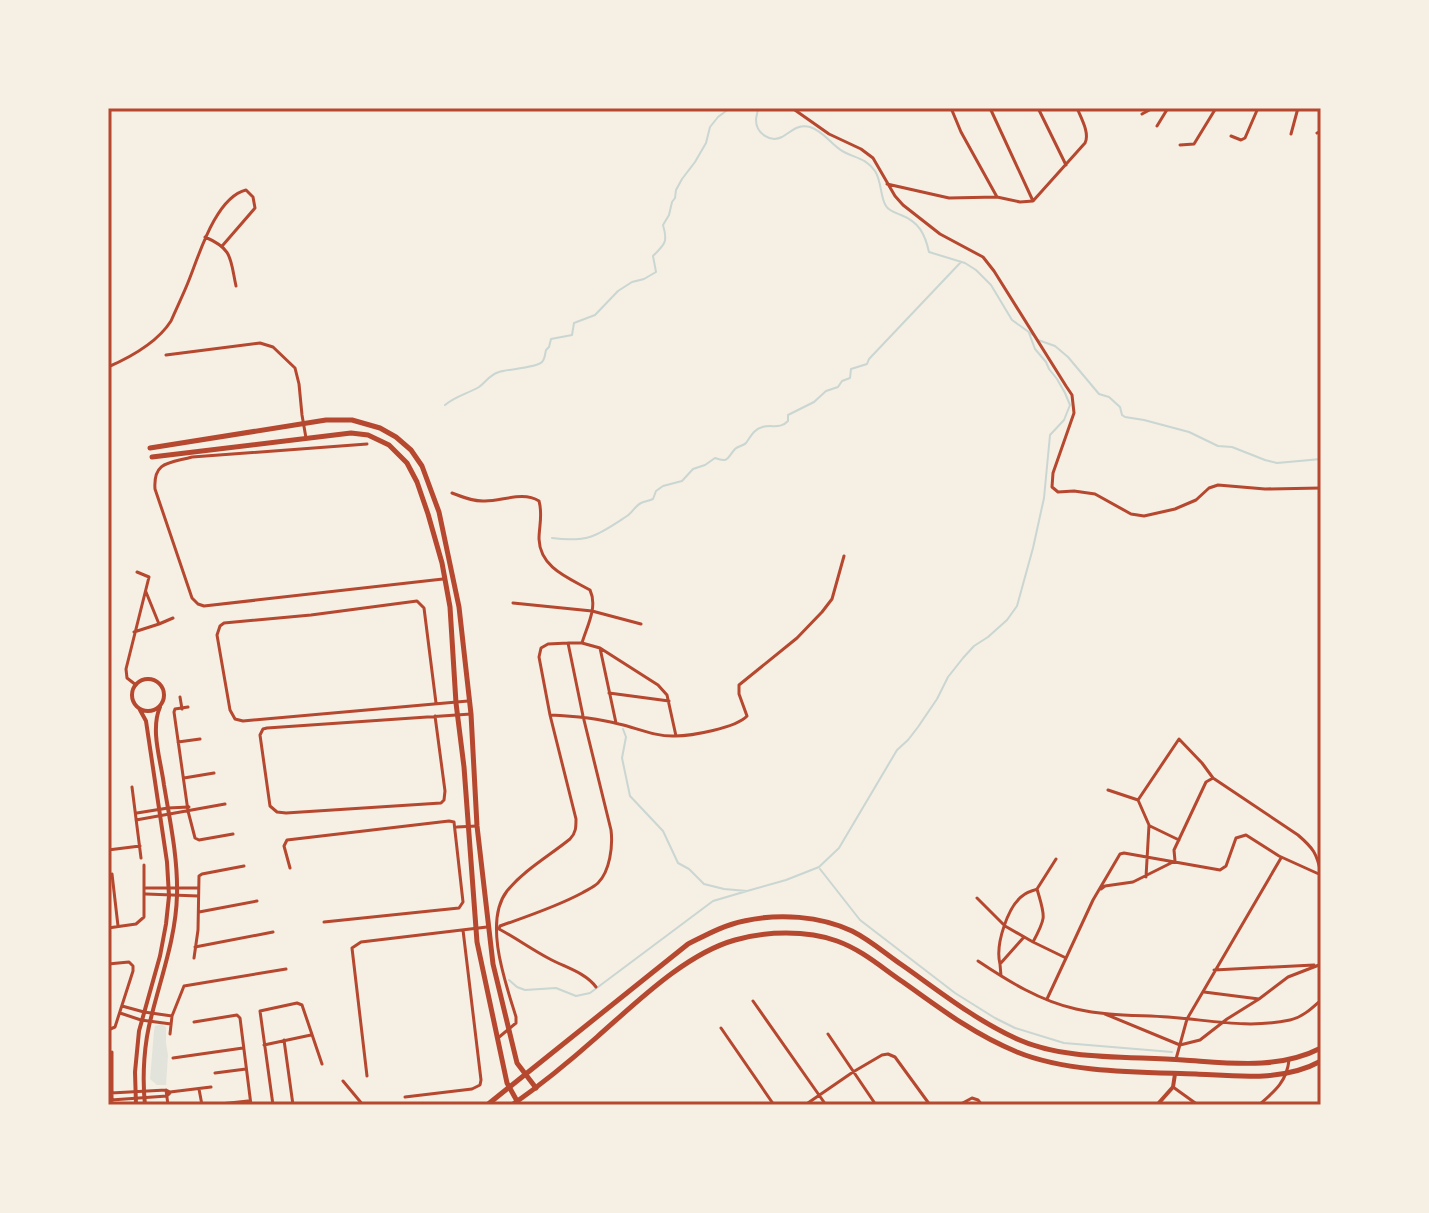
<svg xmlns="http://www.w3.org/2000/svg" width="1429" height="1213" viewBox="0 0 1429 1213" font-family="Commissioner,sans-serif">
<rect width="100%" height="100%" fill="#f6efe4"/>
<path fill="#e2e4dc" d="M161,1024L166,1027V1043L168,1055L166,1085H157L150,1079L154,1031L155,1026Z"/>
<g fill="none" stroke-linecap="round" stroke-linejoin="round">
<path stroke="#c9d6d2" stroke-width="2" d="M758,108C758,112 756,116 756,120C756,133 770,143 782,137C791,132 797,124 810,127C824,131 832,146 844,152C855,158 866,158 875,171C882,182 880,197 886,206C889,211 896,213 901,215C919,222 925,234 929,252L965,263L976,270L991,285L1012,320L1033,335
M1038,340L1055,346L1068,357L1099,394L1109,397L1120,407L1122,415L1125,417L1144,420L1189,432L1218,446L1232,447L1265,460L1277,463L1321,459
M445,405C456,396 467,394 479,387C486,382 489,375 499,372C508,369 536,368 542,362C545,359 545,354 546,350L549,347L551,339L572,335L574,323L595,315L618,291L632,282L644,279L656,272L653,256C665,244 668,242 663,225L669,215L672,202L675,198L676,190L682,179L695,162L706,143L710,127L718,117L730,108
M552,538C589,543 598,535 627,516C632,513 635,506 641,503C645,501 649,501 653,499L656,491L663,486L682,481L693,469L705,465L715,458C729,463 727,458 735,449C738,446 743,446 746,443C749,439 751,435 754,432C766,420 778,432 788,421V415L814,402L826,391L838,387L842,381L850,378L851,369L867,364L869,359L961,262
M623,729L626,737L622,758L630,796L663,831L678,863L689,869L704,884L724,889L747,891L786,880L819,867L839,848L897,750L908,740L918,727L937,699L948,677L963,658L974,646L988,637L1007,620L1017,606L1033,548L1044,498L1050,435L1064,420L1070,405L1065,393L1057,379L1049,369L1046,362L1035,349L1029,333
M820,869L860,920L955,993L995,1018L1015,1028L1064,1043L1172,1052
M509,980L517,987L525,990L556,988L576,996L590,993L713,901L747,891"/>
<path stroke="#b5482f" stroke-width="3" d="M792,108L829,134L861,149L873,158L895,196L903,205L940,234L983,257L994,271L1066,386L1072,395L1074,413L1053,473L1052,487L1058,492L1074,491L1095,494L1131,514L1144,516L1175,509L1196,500L1209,488L1218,485L1265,489L1321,488
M951,108L961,132L997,197
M990,108L1033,201
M1038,108L1066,165
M1142,114L1153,108
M1157,126L1168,108
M1317,133L1321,131
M1291,134L1298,108
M1231,136L1241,140L1245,138L1258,108
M1180,145L1194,144L1216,108
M887,184L949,198L997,197L1020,202L1033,201L1085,143C1090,133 1081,118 1077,108
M205,237C233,249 230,258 236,286
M166,355L260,343L273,347L295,368L299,384L302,415L306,438
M108,367C131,357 157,343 171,321C177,307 184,293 189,280C199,255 216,197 246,190L253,197L255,208L223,245
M367,444L192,457C170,463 153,461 155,489L192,598L198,604L204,606L443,579
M452,493C463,497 474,502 485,501C503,501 523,491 539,501C543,515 539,526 539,539C540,568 569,578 590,590C598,607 587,626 582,643
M513,603L592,611L641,624
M159,624L173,618
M134,632L159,624L146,592
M568,643L583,716L611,830C613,846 610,871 598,883C594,887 587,890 582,893C556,907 528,916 500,926L499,929C516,938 531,949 548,958C564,967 585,972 596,987
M600,648L616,723
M136,685L127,678L126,669L149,577L137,572
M609,693L669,701
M180,697L182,709
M436,703L424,608L417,601L311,615L224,623L220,626L217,635L230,710L235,719L243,721L468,701
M188,707L175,709L174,712L188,811L195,838L199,840L233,834
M550,715C574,716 596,718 619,724C637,728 656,737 675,736C691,736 736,728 747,716L739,694V685L797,638L822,612L832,599L844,556
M435,716L445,791L444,800L441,803L286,813L277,812L270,806L260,735L263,729L267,728L471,714
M178,742L200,739
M184,778L214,773
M132,787L141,858
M1108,790L1138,800
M137,813L168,808L189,807
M136,820L225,804
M1150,826L1179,840
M457,827L477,826
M108,850L140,846
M1175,861L1174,850L1206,782L1213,778L1298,835C1313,848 1317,853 1321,874
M290,868L284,846L287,840L449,821L454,822L463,902L459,908L324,922
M112,874L118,926
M1146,877L1149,825L1138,800L1179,739L1202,763L1213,778
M146,888H198
M1101,889L1105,886L1133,882L1175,861
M146,894L198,896
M977,898L1005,926L1033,942L1066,958
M199,912L257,901
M108,928L136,924L144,917V865
M1033,942C1047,916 1045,917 1037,889L1056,859
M195,947L273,932
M194,958L198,930L199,876L202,874L244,866
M978,961C1008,981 1040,1001 1076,1009C1106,1016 1138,1015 1168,1017C1210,1020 1248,1029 1290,1020C1303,1017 1312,1008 1321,1000
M108,964L129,962L133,966V971L115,1027L108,1030
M1000,964C995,945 1008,904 1025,894C1029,891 1033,891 1037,889
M1214,970L1314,965
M1001,976L1000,964L1024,937
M1204,992L1259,999
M1047,999L1093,900L1120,854L1124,853L1220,870L1226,866L1236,838L1246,835L1279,856L1321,875
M753,1001L826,1105
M122,1006L144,1012L172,1016
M120,1013L141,1020L171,1024
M1105,1014L1180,1045L1200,1040L1227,1019L1259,999L1288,977L1319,965
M194,1022L237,1015L240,1018L251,1105
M721,1028L774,1105
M170,1034L172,1016L184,986L286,969
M828,1034L876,1105
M498,1038L516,1023V1017C506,984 483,922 507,891C524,870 549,856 570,839C576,833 576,827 576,819L550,715L539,657L541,648L548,644L568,643H582L600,648L658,685L667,695L676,736
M284,1040L293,1105
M264,1045L311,1035
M173,1058L243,1048
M1176,1059L1187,1019L1281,858
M215,1073L246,1069
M367,1076L352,948L361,942L487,927
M343,1081L363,1105
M1173,1087L1198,1105
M199,1089L202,1105
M166,1090L168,1105
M111,1093L166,1090L170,1092L211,1087
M405,1097L472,1089L480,1085L481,1080L463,930
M111,1100L167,1096L170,1093
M220,1104L248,1101
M112,1105V1052
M273,1105L260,1011L297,1003L302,1005L322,1064
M805,1105L853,1072L882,1055L888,1054L895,1057L930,1105
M959,1105L972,1098L978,1100L982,1105
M1259,1105C1275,1091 1287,1081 1289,1060"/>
<path stroke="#b5482f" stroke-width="4" d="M132 695a16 16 0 1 1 32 0a16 16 0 1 1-32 0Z
M136,1105L135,1072L139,1031L160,956L166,924L169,896L167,862L146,721L140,710
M145,1105C142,1076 144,1042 152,1014C162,974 176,936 177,895C178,858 170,821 164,785C161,761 150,730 160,707
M1157,1105L1173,1087L1175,1074"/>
<path stroke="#b5482f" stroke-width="5" d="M150,448L326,420H352L380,428L396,437L411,450L422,466L439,512L459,607L471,714L477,826L493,964L517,1063L536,1088
M152,457L351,433L368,435L389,445L407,463L417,482L428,514L442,563L450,607L456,703L464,767L477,942L507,1083L517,1101"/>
<path stroke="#b5482f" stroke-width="5" d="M487,1105L688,944C706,935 724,925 744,921C779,913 820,916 852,931C870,940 886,954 902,965C939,991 974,1019 1015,1038C1063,1061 1130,1056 1183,1060C1230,1063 1278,1070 1321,1048
M512,1105C542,1084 570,1061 597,1037C636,1003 685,954 735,940C765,931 807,930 837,941C862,950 881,967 903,982C939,1008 975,1035 1017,1052C1068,1073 1141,1072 1196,1074C1237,1076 1283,1082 1321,1061"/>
</g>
<rect width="1429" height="1213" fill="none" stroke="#f6efe4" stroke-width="220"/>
<rect x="110" y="110" width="1209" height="993" fill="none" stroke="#b5482f" stroke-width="3"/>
</svg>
